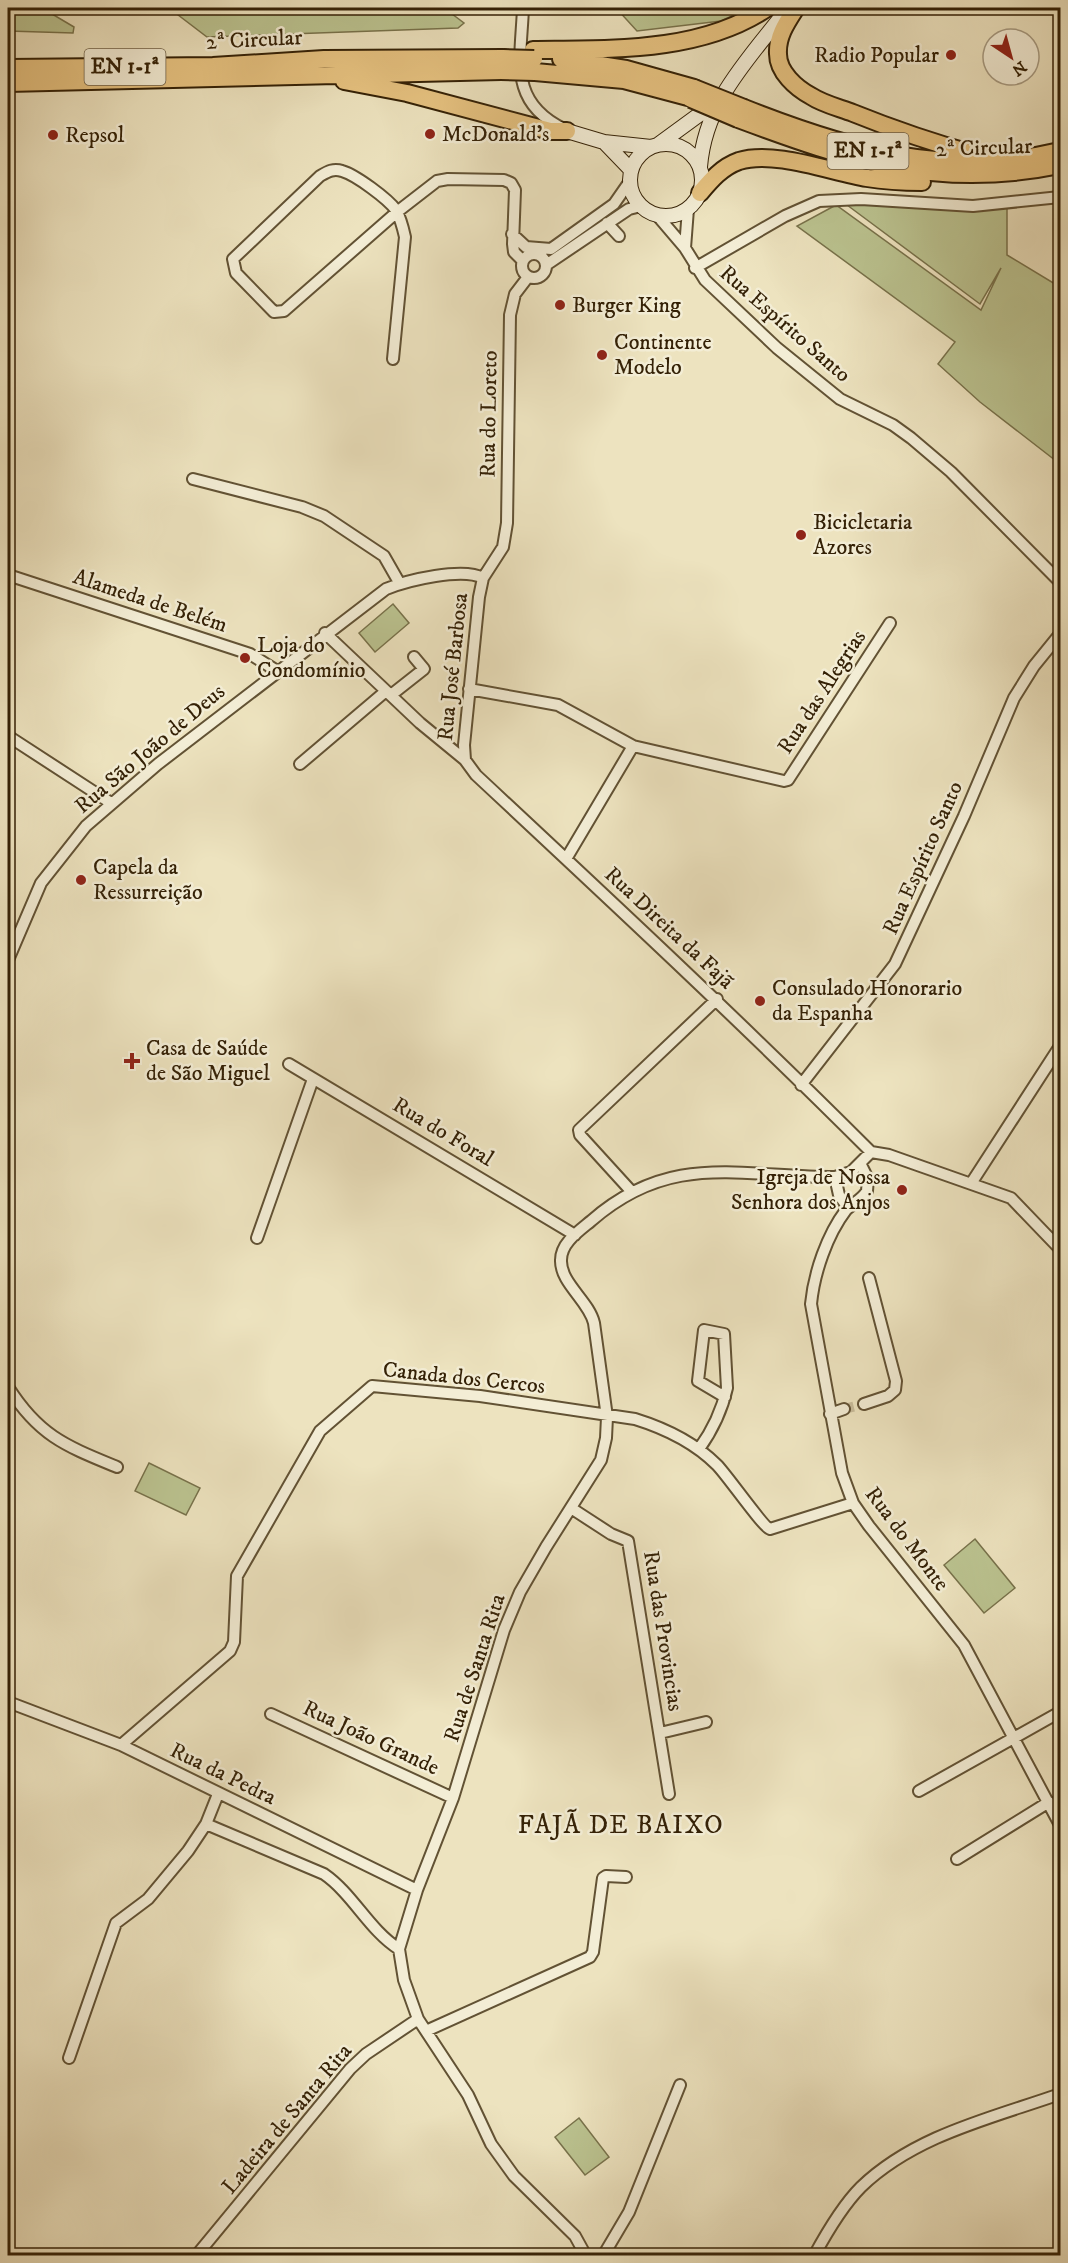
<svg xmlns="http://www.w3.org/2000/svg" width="1068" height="2263" viewBox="0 0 1068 2263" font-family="'IM FELL DW Pica',serif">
<rect width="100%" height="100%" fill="#ede3bf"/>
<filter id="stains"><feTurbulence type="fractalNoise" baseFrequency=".00333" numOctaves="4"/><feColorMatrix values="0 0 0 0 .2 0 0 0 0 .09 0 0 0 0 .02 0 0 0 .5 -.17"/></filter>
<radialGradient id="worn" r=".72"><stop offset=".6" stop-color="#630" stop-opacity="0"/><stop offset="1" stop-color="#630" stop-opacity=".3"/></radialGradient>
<path fill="#bbc390" stroke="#78724b" stroke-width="1.5" d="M8,8H42L74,27L73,33L8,31Z
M169,8H444L464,23L458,28L207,37Z
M616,8H749L721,21L637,31Z
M843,202L939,208H1007V255L1060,287V464L980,402L938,364L955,342L797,226L836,205L981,310L1001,268L980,304Z
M393,604L409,623L375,652L359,633Z
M149,1463L200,1488L186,1515L135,1491Z
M975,1539L1015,1588L984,1613L944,1565Z
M579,2118L609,2157L585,2175L555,2137Z"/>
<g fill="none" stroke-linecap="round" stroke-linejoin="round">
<path stroke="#c8bc9a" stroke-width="10" stroke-dasharray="10 5" stroke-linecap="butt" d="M844,1409L864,1404"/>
<defs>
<path id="minor" d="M523,8C521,60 508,102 564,129
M656,214L685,248L705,280L777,348L840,399L893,425L911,438L951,472L1060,582
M607,223L619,236
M512,234L526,247L551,249L614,204L630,181
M685,248L688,209
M522 266a12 12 0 1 1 24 0a12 12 0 1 1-24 0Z
M546,265L629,209L641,206
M695,268L785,216L819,201L861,199L973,206L1060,197
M528,277L515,294L510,315L507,523L503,547L483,578L479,597L464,745L465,760L476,775C609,899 742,1023 871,1152
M393,359L405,237C403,228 401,219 396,210C388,199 356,175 342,171C333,168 327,172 320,176L233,259L236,273L274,312L284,311L397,212L437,181L448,179L504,180L511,183L515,190L513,244L514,252L523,261
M193,479L302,507L324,516L384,556L400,584
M8,575L250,654L277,671
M325,633L420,723L465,760
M469,689L558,705L633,746
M391,695L424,669L414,657
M8,736L111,803
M300,764L386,691
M566,859L633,746L784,781L788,780L890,623
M8,960L41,883L86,826L158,764L386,589C408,580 463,567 483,578
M289,1064L575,1235
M801,1085L895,964L964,816L1014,698L1034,666L1060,634
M871,1152L889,1155L1011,1198L1060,1249
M861,1165L868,1179L867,1191C862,1200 853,1203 846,1210C827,1235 814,1273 811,1304L842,1473L853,1503L869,1526L964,1645L1060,1825
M835,1177L839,1195L848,1208
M972,1182L1060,1046
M631,1191L580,1135L579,1130L717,999
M257,1238L313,1079
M8,1387C39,1436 66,1446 117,1467
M864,1404L888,1396L895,1390L896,1381L869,1278
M830,1414L844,1409
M699,1449C712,1431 722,1410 727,1388L724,1334L704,1330L698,1381L725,1397
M571,1508L611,1534L628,1541L669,1794
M8,1702L121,1745L417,1890
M271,1714L453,1798
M660,1733L706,1722
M121,1745L230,1651L234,1642L237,1576L320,1431L372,1386L480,1396L635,1419C664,1428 695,1443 717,1465C727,1475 763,1527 770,1529L853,1503
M919,1791L1060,1712
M206,1824L324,1874C353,1894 369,1930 399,1949
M957,1859L1049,1802
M426,2031L590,1957L593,1952L603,1878L606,1876L626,1877
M69,2058L116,1923L148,1899L188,1851L206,1824L218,1794
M196,2256L350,2069L366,2054L418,2019
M586,2256L575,2236L514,2176L491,2144L468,2095L418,2019L404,1980L399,1949L417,1890L453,1798L504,1630L520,1592L546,1547L601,1460L606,1438L607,1417L594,1323C589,1301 560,1283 561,1260C561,1243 579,1231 591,1221C671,1151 739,1177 835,1177L851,1172L871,1152
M603,2256L629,2212L680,2085
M814,2256C827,2232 842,2206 861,2187C915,2135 992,2118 1060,2094"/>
<path id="secondary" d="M567,131L604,142L651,147
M604,142L631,170
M659,144L700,114L711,98
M630 180a36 36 0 1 1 72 0a36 36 0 1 1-72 0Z
M700,167C705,101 749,59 788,8"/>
<path id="trunk" d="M796,8C787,22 777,36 778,54C778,72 796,88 811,96C823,104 840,108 853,113C895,130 937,144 980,156
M533,50C610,49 700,53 767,8
M561,59L626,69L694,88
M8,68L213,66L324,59L503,58
M535,72L624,80L688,97
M344,81L407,93L550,131H567
M8,83L501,71
M744,108C850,150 947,178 1060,151
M738,119C851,161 938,190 1060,165
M700,193C711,180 722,167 739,161C774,150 831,172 867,178C885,181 904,182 922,182"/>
</defs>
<use href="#minor" stroke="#625234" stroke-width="14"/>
<use href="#secondary" stroke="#342106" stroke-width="16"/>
<use href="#trunk" stroke="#342106" stroke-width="20"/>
<use href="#minor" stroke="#f3edd5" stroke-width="10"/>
<use href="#secondary" stroke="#f3edd5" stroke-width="14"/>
<use href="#trunk" stroke="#e6c280" stroke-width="16"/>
<defs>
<path id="trunk-bridge" d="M503,58L534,59
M501,71L535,72
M694,88L744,108
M691,99L738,119"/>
</defs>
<use href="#trunk-bridge" stroke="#342106" stroke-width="20" stroke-linecap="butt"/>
<use href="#trunk-bridge" stroke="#e6c280" stroke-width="16"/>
</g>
<g fill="#8f2418" stroke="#f3edd5" stroke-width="2">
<circle cx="951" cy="55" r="6"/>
<circle cx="430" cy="134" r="6"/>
<circle cx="53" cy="135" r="6"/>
<circle cx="560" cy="305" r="6"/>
<circle cx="602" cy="355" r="6"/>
<circle cx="801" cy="535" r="6"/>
<circle cx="245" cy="658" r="6"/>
<circle cx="81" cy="880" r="6"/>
<circle cx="760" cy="1001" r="6"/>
<path d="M129 1052h6v6h6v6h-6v6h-6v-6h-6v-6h6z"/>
<circle cx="902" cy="1190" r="6"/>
</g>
<g text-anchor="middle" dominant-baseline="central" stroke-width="5" stroke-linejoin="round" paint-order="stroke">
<g fill="#f3edd5" stroke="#6d5e44" stroke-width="1.5">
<rect x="84.5" y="49" width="81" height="36" rx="4.5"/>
<rect x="827.5" y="133" width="81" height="36" rx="4.5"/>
</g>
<g font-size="21" font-weight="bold" fill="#342106">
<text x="125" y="67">EN 1-1ª</text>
<text x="868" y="151">EN 1-1ª</text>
</g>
<g font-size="22" fill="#342106" stroke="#f3edd5">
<text transform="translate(254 40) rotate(-3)">2ª Circular</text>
<text transform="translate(984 148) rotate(-2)">2ª Circular</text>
<text transform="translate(785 324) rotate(41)">Rua Espírito Santo</text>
<text transform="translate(489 414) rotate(-89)">Rua do Loreto</text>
<text transform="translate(150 601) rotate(18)">Alameda de Belém</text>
<text transform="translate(453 667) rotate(-84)">Rua José Barbosa</text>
<text transform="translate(822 692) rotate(-57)">Rua das Alegrias</text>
<text transform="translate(150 749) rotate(-40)">Rua São João de Deus</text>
<text transform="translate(923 858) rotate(-66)">Rua Espírito Santo</text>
<text transform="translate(669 928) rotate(43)">Rua Direita da Fajã</text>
<text transform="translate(443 1132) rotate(31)">Rua do Foral</text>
<text transform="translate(464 1378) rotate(6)">Canada dos Cercos</text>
<text transform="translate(907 1539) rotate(53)">Rua do Monte</text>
<text transform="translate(663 1631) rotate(81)">Rua das Provincias</text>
<text transform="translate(475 1668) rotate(-72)">Rua de Santa Rita</text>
<text transform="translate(371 1738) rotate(25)">Rua João Grande</text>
<text transform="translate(223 1774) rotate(26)">Rua da Pedra</text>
<text transform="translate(287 2119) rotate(-50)">Ladeira de Santa Rita</text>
</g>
<g font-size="22" fill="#342106" stroke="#f3edd5" text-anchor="start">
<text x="939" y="55" text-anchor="end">Radio Popular</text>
<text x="442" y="134">McDonald's</text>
<text x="65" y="135">Repsol</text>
<text x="572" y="305">Burger King</text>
<text x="614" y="342">Continente<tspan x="614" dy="25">Modelo</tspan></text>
<text x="813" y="522">Bicicletaria<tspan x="813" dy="25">Azores</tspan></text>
<text x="257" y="645">Loja do<tspan x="257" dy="25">Condomínio</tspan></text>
<text x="93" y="867">Capela da<tspan x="93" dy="25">Ressurreição</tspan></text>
<text x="772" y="988">Consulado Honorario<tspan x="772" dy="25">da Espanha</tspan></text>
<text x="146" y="1048">Casa de Saúde<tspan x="146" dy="25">de São Miguel</tspan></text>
<text x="890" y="1177" text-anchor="end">Igreja de Nossa<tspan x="890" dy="25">Senhora dos Anjos</tspan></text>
</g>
<g font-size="26" letter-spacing="1.5" fill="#342106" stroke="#f3edd5">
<text x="621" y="1825">FAJÃ DE BAIXO</text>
</g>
</g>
<rect width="1068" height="2263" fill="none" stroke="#ede3bf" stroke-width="30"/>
<rect x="9" y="9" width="1050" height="2245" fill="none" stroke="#342106" stroke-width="3"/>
<rect x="15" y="15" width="1038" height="2233" fill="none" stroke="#342106" stroke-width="1.5"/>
<g transform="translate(1011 57) rotate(144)"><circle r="28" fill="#f3edd5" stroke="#a79b82" stroke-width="1.5"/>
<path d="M0-4.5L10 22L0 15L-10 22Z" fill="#8f2418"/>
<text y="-9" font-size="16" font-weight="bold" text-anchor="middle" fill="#342106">N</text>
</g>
<rect width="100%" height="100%" filter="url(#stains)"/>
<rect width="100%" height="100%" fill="url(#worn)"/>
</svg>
